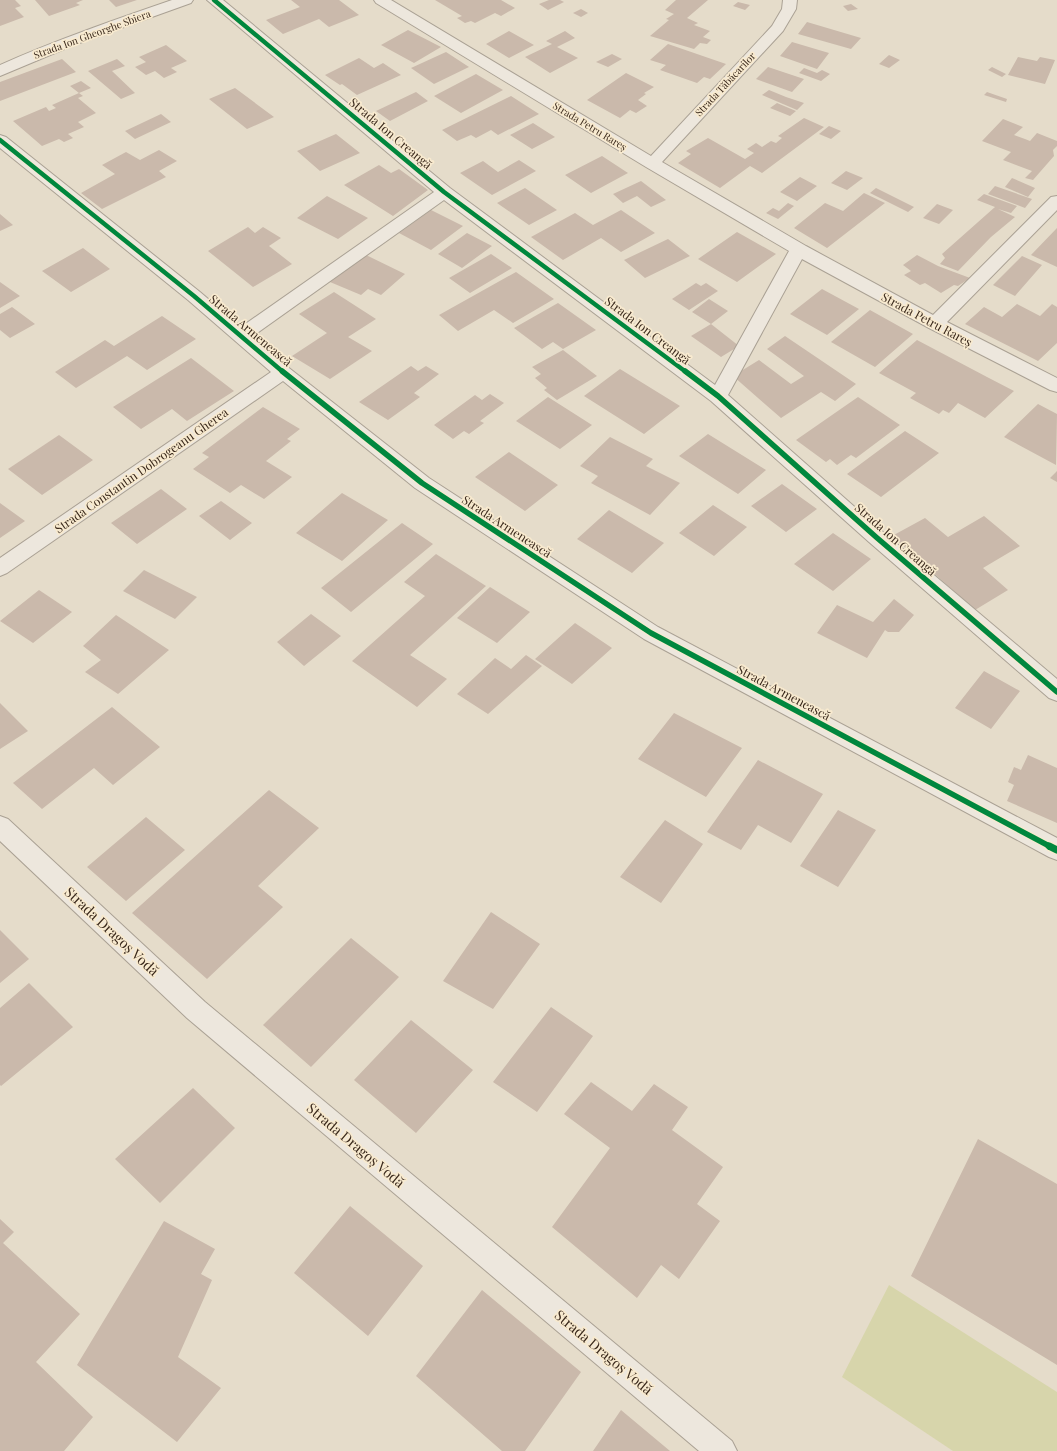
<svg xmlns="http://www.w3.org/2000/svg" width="1057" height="1451" viewBox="0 0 1057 1451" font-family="'Playfair Display',serif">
<rect width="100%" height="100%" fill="#e5dcca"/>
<path fill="#d7d5ab" d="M889,1285L1057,1392V1451H953L842,1377Z"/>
<path fill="#cab9ab" d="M0,0H15L21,6L15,8L24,17L0,26Z
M35,0H83L76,3L80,5L49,16Z
M109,0H137L116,7Z
M291,0H339L359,15L329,27L319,19L283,34L266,20L300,7Z
M435,0H501L515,8L501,16L495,13L475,23L471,21L465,23L457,18L462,16Z
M549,0H560L564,2L548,10L539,4Z
M676,0H708L687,18L698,23L694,25L710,31L703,37L711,40L707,44L700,43L694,49L650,36L669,20L666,19L674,14L665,10Z
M738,2L750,5L745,10L733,6Z
M851,4L858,9L848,11L843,6Z
M581,9L588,13L581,17L573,13Z
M807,22L861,38L851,49L798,34Z
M408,30L441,47L414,63L381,45Z
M509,31L534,45L509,58L486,44Z
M565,31L575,38L557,47L578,58L550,73L525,57L552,44L546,41Z
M792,42L829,53L817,69L780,56Z
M668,44L726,64L710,79L704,77L697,83L660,70L666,65L650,60Z
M166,45L187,61L171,68L177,72L164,78L155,71L146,75L135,67L146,62L139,57Z
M446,52L469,67L434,84L411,68Z
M612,54L622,59L608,67L596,62Z
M889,55L900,60L889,68L879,64Z
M1018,57L1037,61L1040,57L1055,60L1045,84L1008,75Z
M359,58L374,68L383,63L401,75L357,95L342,84L340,85L325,75Z
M62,59L76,72L0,101V82Z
M117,59L125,66L112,71L135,93L121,99L88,71Z
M768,67L804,79L792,92L756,79Z
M992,67L1006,74L1002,77L988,70Z
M804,68L817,73L822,70L830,74L821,81L799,73Z
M626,73L654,87L644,93L646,94L638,100L647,106L636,113L630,110L620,118L587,100Z
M476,74L503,90L461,113L434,96Z
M81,81L91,88L79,93L83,96L78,98L96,113L78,122L84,127L68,134L73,138L64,142L59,139L42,146L13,121L46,107L49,111L56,108L52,105L79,93L70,86Z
M235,88L274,117L247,129L209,99Z
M769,90L786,97L804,103L797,110L762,95Z
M416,92L428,101L390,121L376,111Z
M987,92L1007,99L1006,102L984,95Z
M511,96L539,114L498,135L491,130L476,138L471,135L457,141L442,130Z
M777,103L796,111L790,116L770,108Z
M161,114L171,122L135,139L125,131Z
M804,118L824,127L762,173L750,166L720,188L678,163L691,154L686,151L708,138L745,159L754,153L747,149L756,143L762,147L771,141L776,143L782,138L778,136Z
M1003,119L1023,127L1014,135L1025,139L1030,141L1037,133L1057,141V146L1053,150L1054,156L1033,180L1025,178L1032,171L1003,160L1011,152L982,141Z
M533,123L555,137L532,149L510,135Z
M829,126L841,131L831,139L819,134Z
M336,134L360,153L320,171L297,151Z
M159,150L177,161L159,171L166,177L102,209L81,193L115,174L102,165L126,152L140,160Z
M602,156L628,173L591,193L565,175Z
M519,160L536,171L492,195L460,173L483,161L498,172Z
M379,165L391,173L399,169L428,190L393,216L344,185Z
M846,171L863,178L847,190L831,183Z
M800,177L817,186L797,201L780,192Z
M1012,178L1035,188L1028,197L1005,187Z
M641,181L666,200L651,207L637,196L623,203L613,194Z
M995,186L1032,199L1025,208L988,194Z
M525,188L557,210L529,225L497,203Z
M876,188L914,207L908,212L870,193Z
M864,193L885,203L827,248L794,228L825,203L843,211Z
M984,194L1017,206L1011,213L998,209L1015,217L991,237L958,271L940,264L945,258L942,254L995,207L977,200Z
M327,196L368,218L338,239L297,218Z
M788,203L794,206L778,219L766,213L773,208L779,211Z
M937,204L953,210L939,224L923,218Z
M431,210L463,226L431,250L399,233Z
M621,210L655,233L621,252L601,238L563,260L531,237L575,213L593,225Z
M0,214L13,225L0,231Z
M248,227L255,233L263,227L281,238L269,246L292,264L253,287L208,251Z
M1057,228V267L1031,255Z
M737,232L776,254L737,282L698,259Z
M467,233L492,246L462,268L438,254Z
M668,239L690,256L645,278L624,260Z
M83,248L110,269L71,292L42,271Z
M491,254L512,268L470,293L449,278Z
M366,255L405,274L381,295L368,289L361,295L330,282Z
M917,255L938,266L970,278L958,286L954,285L941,293L925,283L920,285L904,275L911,271L903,265Z
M1022,256L1042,265L1015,296L993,285Z
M516,272L554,299L513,323L494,310L458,331L439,315Z
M0,282L20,296L0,308Z
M696,283L701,286L706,283L718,291L689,310L672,299Z
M822,289L859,309L827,335L790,314Z
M334,292L376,319L348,337L372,351L330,379L292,356L327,333L299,314Z
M709,299L728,311L711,324L692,312Z
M558,303L596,330L563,349L553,342L542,349L514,328Z
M1017,304L1040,316L1052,304L1057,307V343L1038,361L965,324L984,307L1002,317Z
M12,307L35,324L10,338L0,330V314Z
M870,310L913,334L875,367L831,342Z
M162,316L196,339L147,370L127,356L76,388L55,372L105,340L114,346Z
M711,324L739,346L721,357L691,336Z
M785,336L856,384L835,401L821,392L781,418L733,376L759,360L791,384L804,376L767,349Z
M917,340L987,377L1014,391L985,418L958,403L949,413L943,410L939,414L910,398L916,393L879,373Z
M563,350L597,376L557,400L544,390L547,388L535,378L541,374L532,367Z
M191,358L234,391L187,421L172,409L141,429L113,407Z
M411,366L418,371L426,366L439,374L414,393L420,397L388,420L359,402Z
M620,369L680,406L644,434L584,396Z
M490,394L504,403L480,421L484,423L469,434L464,431L453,439L434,425L475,395L482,400Z
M548,397L592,425L560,449L516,421Z
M858,397L900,425L856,458L851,455L837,465L830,459L826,462L796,440Z
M1038,404L1057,414L1056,465L1004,437Z
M263,407L300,429L287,439L291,441L266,461L292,477L264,499L241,485L230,493L193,469L209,457L202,453Z
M905,431L939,453L881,497L847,474Z
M708,434L766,470L738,494L679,456Z
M59,435L93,460L42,495L8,469Z
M610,437L653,459L646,466L680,483L650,515L591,483L598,476L580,466Z
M509,452L558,485L525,511L475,477Z
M1057,471V482L1050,478Z
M782,484L817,509L786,532L751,506Z
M161,489L187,509L137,544L111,523Z
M342,493L388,520L342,561L296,533Z
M221,501L252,523L230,540L199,516Z
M0,503L25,521L0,538Z
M713,505L747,527L714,556L679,533Z
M609,510L664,543L632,573L577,539Z
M984,516L1020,546L983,568L1008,590L975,610L892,536L925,518L948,537Z
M402,523L433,544L351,612L321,588Z
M833,533L871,559L833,591L794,564Z
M436,554L486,586L410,655L447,679L417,707L352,661L425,596L404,582Z
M144,570L197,597L175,619L123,591Z
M490,587L530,612L497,643L457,618Z
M39,590L72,612L33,643L0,621Z
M894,599L914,615L899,632H888L885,630L867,658L817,633L837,605L873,622Z
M311,614L341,636L304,666L277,642Z
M116,615L169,650L118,694L85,672L101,660L83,646Z
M575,623L612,648L572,684L535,659Z
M526,655L542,666L488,714L457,694L495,658L511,669Z
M984,671L1020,691L991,729L955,708Z
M0,703L28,731L0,749Z
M112,707L160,747L113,785L94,768L42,809L13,783Z
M674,713L742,748L706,797L638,759Z
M1028,755L1057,768V823L1007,801L1014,785L1008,782L1014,767L1021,770Z
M758,760L823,794L791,843L758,825L741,850L707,832Z
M269,790L319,828L258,886L283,907L207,979L132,913Z
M838,810L876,830L838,887L800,866Z
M146,817L185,850L126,901L87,867Z
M665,820L703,844L661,903L620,877Z
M491,912L540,944L493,1009L443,981Z
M0,930L29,959L0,983Z
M351,938L399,977L311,1067L263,1025Z
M29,983L73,1027L1,1086L0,1085V1008Z
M551,1007L593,1036L537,1112L493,1082Z
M411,1020L473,1070L416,1133L354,1080Z
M591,1082L632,1111L654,1084L688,1107L672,1130L723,1167L697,1204L720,1221L679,1279L661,1265L637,1298L552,1227L610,1148L564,1114Z
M193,1088L235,1128L160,1203L115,1159Z
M978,1139L1057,1184V1365L911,1276Z
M350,1206L423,1266L368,1336L294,1273Z
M0,1219L14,1232L3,1243L80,1314L36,1362L93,1417L64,1451H0Z
M164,1221L215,1249L201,1274L212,1280L178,1357L221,1388L177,1442L77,1365Z
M482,1290L581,1372L525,1451H502L416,1376Z
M621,1410L670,1451H593Z"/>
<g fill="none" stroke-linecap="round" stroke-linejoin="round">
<defs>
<path id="minor" d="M172,0H193L191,3L74,45L0,76V65C56,40 114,20 172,0Z
M207,0H223L450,188L715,385L789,251L646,167L376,3L374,0H391L651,156L772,26L782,9L783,0H797L796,9L783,31L662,162L806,246L933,315L1051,197L1057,196V210L947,322L1057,378V392L1050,390L929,328L802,259L728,395L883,532L1057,679V701L1049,698L869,542L711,401L444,200L253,336L289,368L429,478L658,627L1057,838V860L1049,857L644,639L415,488L283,381L7,573L0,576V558L271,372L188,300L0,148V135L6,137L200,292L241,327L434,192Z
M0,816L8,819L205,1002L732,1441L737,1451H699L187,1018L0,841Z"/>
</defs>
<use href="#minor" stroke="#aaa194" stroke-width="2"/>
<use href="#minor" fill="#ede7dd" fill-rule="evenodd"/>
<defs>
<path id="cycleway-far2" d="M214,0L444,192L686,372
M0,140L194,296L283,372"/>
<path id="cycleway-far1" d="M282,371L422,483L651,633L1051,847
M685,371L718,396L876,537L1057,692"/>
<path id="cycleway" d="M1049,846L1057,850"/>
</defs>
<use href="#cycleway-far2" stroke="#f8eacf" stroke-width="6"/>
<use href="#cycleway-far1" stroke="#f8eacf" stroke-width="8"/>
<use href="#cycleway" stroke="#f8eacf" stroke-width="10"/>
<use href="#cycleway-far2" stroke="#00873e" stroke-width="4.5"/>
<use href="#cycleway-far1" stroke="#00873e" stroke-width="5.5"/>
<use href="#cycleway" stroke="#00873e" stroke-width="7"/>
</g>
<g text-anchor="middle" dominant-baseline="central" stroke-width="3.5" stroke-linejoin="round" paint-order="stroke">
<g font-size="10" fill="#39281b" stroke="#f8eacf">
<text transform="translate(92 34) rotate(-20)">Strada Ion Gheorghe Sbiera</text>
<text transform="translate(725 84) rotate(-47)">Strada Tăbăcarilor</text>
<text transform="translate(590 126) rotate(31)">Strada Petru Rareș</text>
</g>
<g font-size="12" fill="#39281b" stroke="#f8eacf">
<text transform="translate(391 133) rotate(40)">Strada Ion Creangă</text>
<text transform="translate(927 319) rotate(28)">Strada Petru Rareș</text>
<text transform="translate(251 330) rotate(40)">Strada Armenească</text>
<text transform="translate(648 330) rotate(37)">Strada Ion Creangă</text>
<text transform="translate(141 470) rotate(-35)">Strada Constantin Dobrogeanu Gherea</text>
<text transform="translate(507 526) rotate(33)">Strada Armenească</text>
<text transform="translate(896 539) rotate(41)">Strada Ion Creangă</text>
<text transform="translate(784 692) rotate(28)">Strada Armenească</text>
</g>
<g font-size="14" fill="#39281b" stroke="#f8eacf">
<text transform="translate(112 931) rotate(43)">Strada Dragoș Vodă</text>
<text transform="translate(356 1145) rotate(40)">Strada Dragoș Vodă</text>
<text transform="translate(604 1352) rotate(40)">Strada Dragoș Vodă</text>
</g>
</g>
</svg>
